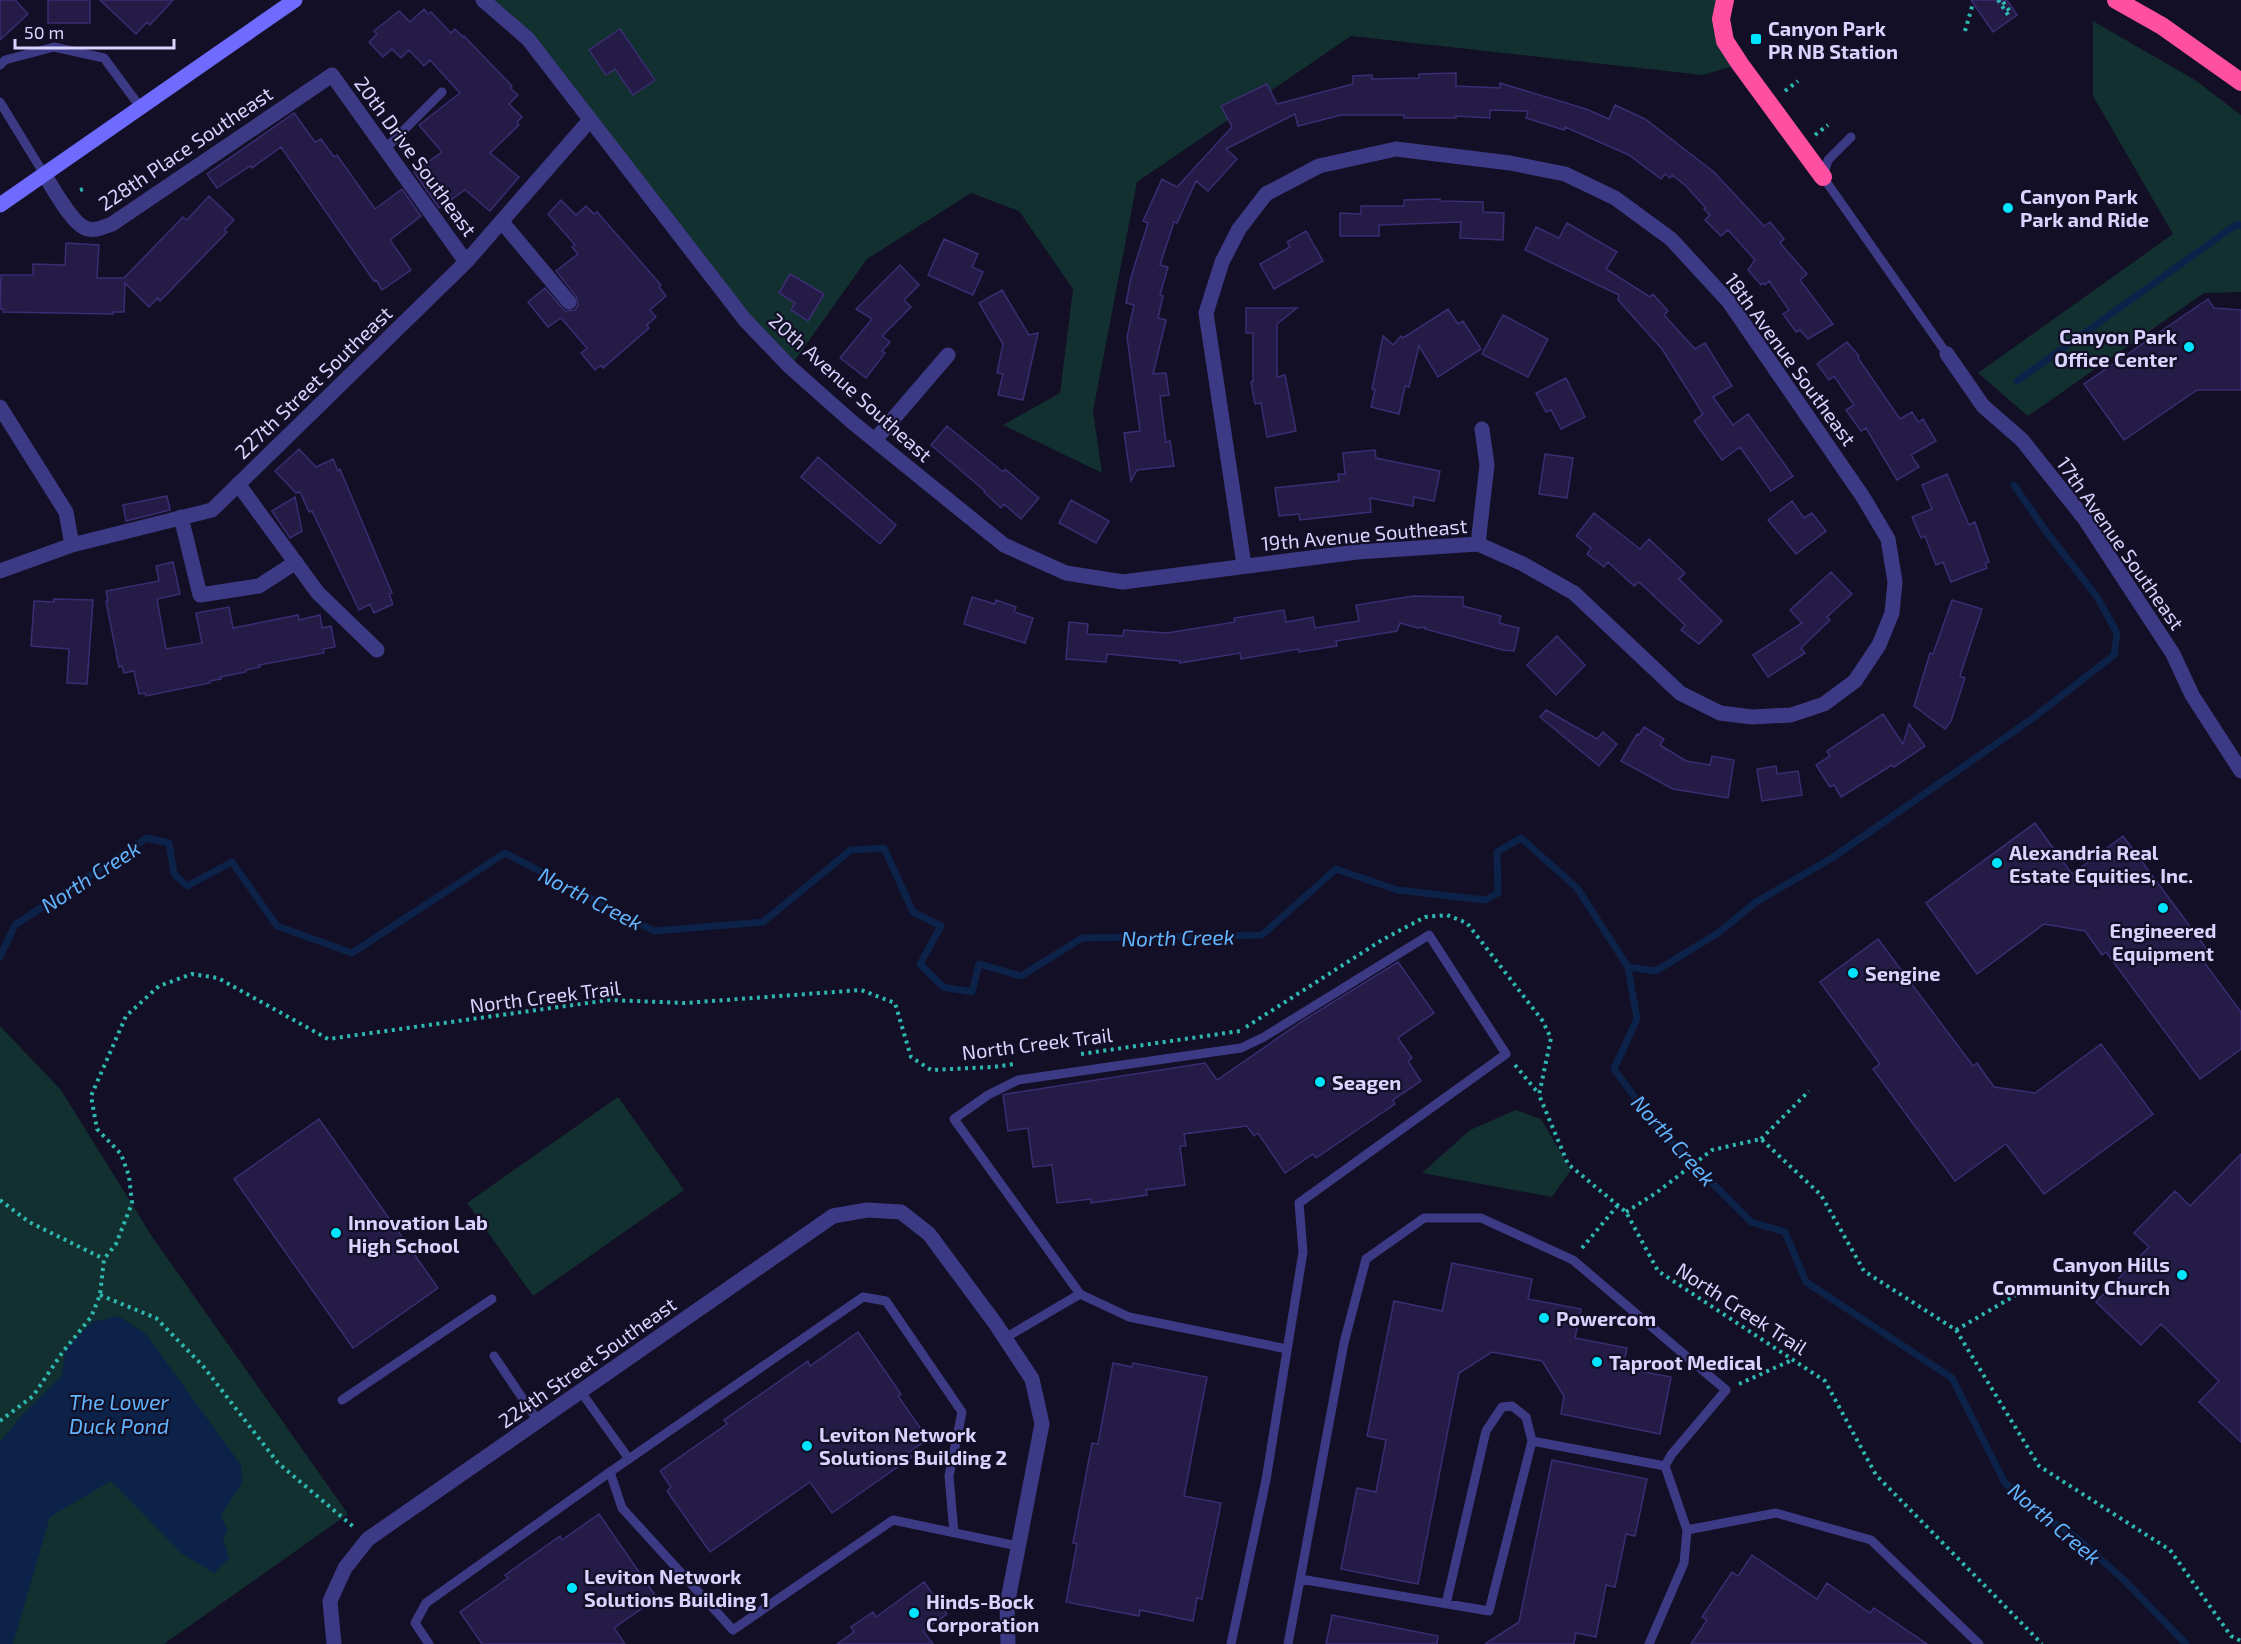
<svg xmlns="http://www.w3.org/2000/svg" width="2241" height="1644" viewBox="0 0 2241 1644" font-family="'Exo 2',sans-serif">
<rect width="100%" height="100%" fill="#130f26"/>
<path fill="#12302f" d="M483,0H1725L1740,64L1703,75L1351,36L1137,182L1093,411L1102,473L1003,425L1060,393L1073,289L1019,211L971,193L867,259L790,367L528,39Z
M2093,21L2195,80L2241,115V292L2204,293L2028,416L1978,373L2173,234L2093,96Z
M0,1026L61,1090L153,1238L348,1514L164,1644H0Z
M618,1097L684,1190L533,1296L467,1203Z
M1516,1110L1541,1119L1571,1170L1552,1197L1422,1173L1470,1130Z"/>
<path fill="#0c2248" d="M118,1316L146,1334L241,1465L242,1484L221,1515L228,1531L223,1538L229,1559L214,1573L181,1553L111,1481L50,1517L13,1644H0V1442L22,1415L62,1375L65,1350L92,1322Z"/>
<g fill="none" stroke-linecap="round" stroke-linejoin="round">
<path stroke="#0c2248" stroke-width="7" d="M2017,381L2237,224L2241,226
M0,957L15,925L147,838L169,843L174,874L187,886L232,862L277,926L352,953L505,853L654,931L763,922L851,850L884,848L913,912L941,926L920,964L943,987L972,992L979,964L1021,976L1082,938L1262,935L1336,869L1397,890L1485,900L1498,893L1497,852L1521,838L1577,888L1628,967L1637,1019L1614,1069L1656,1126L1751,1222L1785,1232L1806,1282L1952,1378L2005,1483L2044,1516L2078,1539L2124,1580L2186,1644
M1628,967L1656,971L1718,933L1756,902L1832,858L1917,799L2033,718L2114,655L2117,633L2097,597L2045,530L2014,485"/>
</g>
<path fill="#241b47" stroke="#3b2d73" stroke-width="1.5" d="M0,0H15L28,14L0,40Z
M48,0H90V23H48Z
M100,0H173L150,25L147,22L136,34Z
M1971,0H2007L2017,15L1993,32Z
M424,9L428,14L431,12L451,33L455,29L463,37L464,36L512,86L510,88L518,95L509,104L522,117L517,122L519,125L490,153L519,177L490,211L465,190L439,208L414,172L442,152L419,125L460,93L430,60L424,66L409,50L401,58L392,49L383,57L369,42L377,34L374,31L399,11L410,22Z
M620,29L655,80L633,95L615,69L606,75L589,50Z
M1456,73V86L1500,88V83L1586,109L1609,119L1615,105L1645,119L1714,172L1764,226L1770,222L1784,239L1780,243L1807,274L1800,280L1833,324L1808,339L1800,330L1796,332L1783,314L1789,310L1769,281L1765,285L1763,283L1761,285L1748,270L1755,260L1728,230L1721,236L1705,220L1710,215L1704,209L1706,208L1686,186L1672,175L1670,178L1665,174L1661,179L1629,155L1565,127L1564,130L1526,118L1528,111L1490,110V118L1456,116V118H1404V115H1341L1298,126L1295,114L1226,149L1237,159L1208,191L1196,181L1177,223L1174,222L1160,265L1168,267L1160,295L1163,296L1158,318L1166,320L1153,374L1166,373L1169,395L1160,396L1166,442L1170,441L1174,466L1137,470L1131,481L1124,433L1140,431L1127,337L1134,305L1126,303L1131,277L1148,223L1143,221L1162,179L1177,187L1232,127L1221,106L1267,84L1277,104L1353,84V76L1372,75V79L1419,78V74Z
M294,113L315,142L321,139L334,157L337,155L375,209L402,189L421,216L390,240L411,270L382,290L376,280L374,281L281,147L252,168L250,166L217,188L207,174Z
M209,196L234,220L224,230L227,232L160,301L158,298L149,307L125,283L124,312H113V314L3,312V309H0L1,275H33V264L65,265L66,243L99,245L97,278H124L183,217L187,220Z
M1440,199V201L1483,202V212L1504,213L1503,240L1460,238L1461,222L1379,225V236H1340V213L1361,214V206H1404V200Z
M561,200L576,215L586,206L594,214L597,212L661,285L659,287L666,296L650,310L656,317L647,325L649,328L603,368L601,365L595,370L581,353L587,348L561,318L548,327L528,302L545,288L565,311L575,310L578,305L576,296L556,271L578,254L572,247L575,245L548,214Z
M1567,223L1617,252L1606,269L1650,297L1653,294L1668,311L1664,315L1695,349L1705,343L1732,386L1713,397L1733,425L1748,414L1793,476L1771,491L1740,447L1722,460L1694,421L1703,414L1662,349L1618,300L1619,295L1525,250L1536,227L1559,238Z
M1306,231L1323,261L1274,289L1260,264L1290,247L1287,242Z
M944,239L978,254L972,267L983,272L973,295L928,275Z
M900,265L919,285L904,300L911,307L882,336L890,342L882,351L885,353L866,378L840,358L872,319L856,309Z
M790,274L824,294L808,321L791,310L795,303L779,293Z
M1002,290L1029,335L1038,333L1023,400L998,395L1003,374L997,373L1003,344L979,303Z
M2208,299L2214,308L2241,310V390H2197L2124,440L2084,384Z
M1246,308H1297L1277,324V377L1285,375L1296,431L1267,437L1261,403L1255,404L1251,382L1253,381V333H1246Z
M1448,309L1458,324L1463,321L1481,349L1438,377L1419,346L1409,387L1405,386L1399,414L1371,407L1375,390L1372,389L1383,336L1393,345L1401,336L1403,338Z
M1503,315L1548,339L1528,377L1482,354Z
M1847,342L1859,356L1858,358L1900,419L1912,412L1918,422L1923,419L1936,441L1911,455L1919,467L1897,480L1866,428L1861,431L1846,410L1854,405L1834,376L1829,380L1817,364Z
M1566,378L1585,417L1561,429L1551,410L1546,412L1536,393Z
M947,426L1003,472L1005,469L1039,498L1021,519L1004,504L1001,508L984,492L985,491L931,445Z
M299,449L316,467L333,459L338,471L340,469L392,593L389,594L393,604L374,613L370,604L359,610L312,511L309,512L300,492L296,493L275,471Z
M1375,450L1376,458L1440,471L1434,501L1414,497L1413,506L1370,498L1371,512L1300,520L1299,514L1279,516L1275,488L1339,481L1338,474H1345L1343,453Z
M1545,454L1573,458L1567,498L1539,494Z
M818,457L896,525L880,544L801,477Z
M1947,474L1969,525L1975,522L1989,562L1985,563L1987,568L1951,582L1943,562L1936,565L1925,536L1921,538L1912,517L1932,509L1922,485Z
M167,496L170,510L126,521L123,505Z
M295,497L302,531L290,538L272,511Z
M1071,500L1109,521L1096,543L1059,523Z
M1792,501L1804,518L1812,513L1826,531L1796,554L1768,520Z
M1594,513L1640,549L1649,539L1685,573L1679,579L1722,621L1699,644L1681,630L1685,625L1639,582L1634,586L1608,562L1604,567L1587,554L1591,548L1576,536Z
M173,562L180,594L157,599L166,649L202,643L196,613L229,607L233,628L298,615L299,620L320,615L322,628L331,626L335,647L323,649L324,653L259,665L260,667L246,670V672L220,677L221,679L210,681V683L146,696L145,693L139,694L134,671L124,673L122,666L119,667L106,601H108L106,591L159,581L156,566Z
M1831,572L1852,594L1827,617L1830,620L1801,648L1805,653L1768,677L1753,655L1802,623L1790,610Z
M1413,596L1463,597V606L1501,616L1499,623L1519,628L1514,651L1503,650L1425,629V627L1418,628L1400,623L1397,631L1336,641L1337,646L1299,652L1298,649L1241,659L1240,653L1180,663V661L1107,654L1106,662L1066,659L1069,622L1088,624L1087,634L1123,636L1124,630L1167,633L1235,622L1234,618L1284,610L1286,622L1313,617L1315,628L1359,621L1356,605Z
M972,597L995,604L996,600L1016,607L1014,612L1033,618L1025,643L964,624Z
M54,599L93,600L87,684L67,683L69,649L31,646L34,601L54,602Z
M1952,600L1982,609L1960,676L1965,678L1951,721L1945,729L1914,706L1930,653L1933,654Z
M1557,636L1585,665L1556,695L1527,665Z
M1546,710L1597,739L1603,732L1617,744L1599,766L1540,717Z
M1883,714L1903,744L1909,724L1925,746L1894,767L1892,765L1841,797L1834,785L1830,787L1816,765L1830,756L1827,751Z
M1644,727L1664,739L1660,745L1686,761L1710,765L1712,756L1734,760L1728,798L1673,789L1621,761L1637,734L1639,735Z
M1776,766L1777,774L1798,771L1802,795L1762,801L1757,769Z
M2035,823L2072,874L2123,836L2206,948L2198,954L2241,1012V1049L2200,1079L2106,952L2102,955L2085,931L2044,924L1977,974L1926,903Z
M1878,939L1973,1066L1977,1063L1994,1087L2035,1093L2101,1044L2153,1114L2044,1194L2006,1144L1955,1181L1873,1069L1880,1064L1820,982Z
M1398,962L1434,1013L1398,1038L1412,1058L1408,1061L1421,1081L1393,1100L1395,1104L1316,1158L1313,1154L1285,1173L1258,1133L1254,1136L1247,1126L1184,1134L1186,1146H1180L1185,1185L1146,1190L1147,1195L1091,1203V1199L1057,1203L1052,1165L1033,1167L1028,1128L1008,1131L1003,1095L1006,1094L1205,1063L1217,1080L1304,1020Z
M319,1119L438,1288L353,1348L234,1179Z
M2241,1154V1442L2199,1402L2219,1381L2161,1324L2141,1345L2096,1302L2149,1247L2134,1233L2175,1191L2190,1206Z
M1452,1263L1532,1279L1528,1299L1581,1309L1575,1338L1627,1348L1623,1368L1671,1377L1660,1434L1561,1414L1564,1396L1542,1361L1492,1352L1459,1373L1418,1584L1341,1569L1357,1488L1376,1492L1386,1440L1367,1436L1394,1301L1442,1311Z
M858,1332L901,1394L898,1396L928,1439L908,1453L912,1457L832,1513L810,1482L710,1552L667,1491L671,1487L660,1471L727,1424L724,1420L808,1361L810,1366Z
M1113,1363L1132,1367L1133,1363L1207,1377L1184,1496L1221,1503L1202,1599L1197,1598L1193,1621L1140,1610L1139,1616L1066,1602L1077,1544L1073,1543L1092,1443L1098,1444Z
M1552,1460L1647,1479L1635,1536L1626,1534L1615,1587L1606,1585L1596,1637L1576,1633L1574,1644H1485L1519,1622Z
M599,1514L657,1598L614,1628L625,1644H482L460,1612L508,1578L505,1575L560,1536L562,1540Z
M1752,1555L1817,1599L1827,1583L1870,1613L1874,1608L1927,1644H1691L1707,1620L1702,1617L1732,1572L1738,1576Z
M924,1582L947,1614L923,1631L933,1644H837L854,1632L851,1627L873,1612L876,1617Z
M1332,1615L1438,1636L1437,1644H1326Z"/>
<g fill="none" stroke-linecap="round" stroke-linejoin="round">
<path stroke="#2fb8b0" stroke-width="4" stroke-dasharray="3 4.5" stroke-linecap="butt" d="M1998,0L2008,15L2011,13
M2003,2L2011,13
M1965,31L1973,3
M1785,91L1798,81
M1815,135L1828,125
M80,190L86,188
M1246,1027L1382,940L1425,917L1447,915L1467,923L1542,1020L1551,1038L1539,1095L1568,1164L1626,1212L1658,1271L1825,1381L1876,1475L2042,1644
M1081,1054L1240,1031
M1515,1065L1539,1094
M1761,1139L1809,1091
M0,1200L29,1222L104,1259
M1626,1212L1656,1193L1712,1150L1761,1139L1821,1195L1864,1271L1956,1330L2039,1466L2170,1550L2231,1636L2241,1641
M1582,1248L1618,1205
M100,1295L156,1318L203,1366L278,1463L356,1529
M1956,1330L2028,1288
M1739,1384L1792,1360
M0,1421L33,1396L62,1353L91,1317L100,1295L104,1259L116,1244L132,1203L129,1176L121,1154L97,1129L91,1096L126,1016L159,986L192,974L218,978L328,1039L609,1000L685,1003L861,990L895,1003L911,1057L931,1070L993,1067L1014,1064"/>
<path stroke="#3d3a85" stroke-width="9" d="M0,65L5,60L54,47L104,58L141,108
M0,102L44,174
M1851,137L1828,160L1823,177L1947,354
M385,149L442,92
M1080,1294L1129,1317L1287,1349
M1005,1338L1080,1294L954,1119L988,1095L1018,1080L1241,1048L1264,1037L1429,935L1506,1054L1299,1203L1303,1252L1266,1480L1231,1644
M494,1356L538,1421
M581,1392L629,1459
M342,1400L492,1299
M954,1533L949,1476L962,1412L886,1301L863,1297L610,1472L622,1508L733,1630L893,1520L1018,1546
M1300,1579L1489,1611L1532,1441L1665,1466
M1446,1604L1486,1431L1502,1407L1512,1406L1526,1417L1532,1441
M429,1644L415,1623L426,1603L610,1472
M1288,1644L1344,1343L1366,1259L1424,1218H1481L1573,1260L1726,1390L1671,1455L1665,1466L1687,1530L1776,1513L1871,1540L1979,1644
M1649,1644L1684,1563L1687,1530"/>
<path stroke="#3d3a85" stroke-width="15" d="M483,0L528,39L745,320L790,367L852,422L1004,545L1066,573L1123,582L1357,552L1478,544L1523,564L1574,593L1680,693L1720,713L1752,717L1791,715L1824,704L1855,681L1879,645L1892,613L1895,582L1888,539L1863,497L1729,302L1671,239L1615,198L1565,174L1510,163L1396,149L1319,166L1266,194L1239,229L1222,262L1206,313L1244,565
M44,174C53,188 71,222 85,228C94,232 103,227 112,224L332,75L466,262
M502,222L569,302
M1947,354L1983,406L2022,440L2084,518L2173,654L2192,695L2241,771
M0,407L66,512L72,545
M875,440L948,355
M238,484L318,593L377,650
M181,517L200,595L259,586L296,562
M1478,544L1487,465L1482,429
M0,571L72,545L212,510L466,262L590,120
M334,1644L330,1601L345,1568L368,1539L833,1216L867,1210L901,1212L929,1234L995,1323L1032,1379L1042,1424L1007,1605L1008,1644"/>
<path stroke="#6f6bff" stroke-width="15" d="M0,205L295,0"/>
<path stroke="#ff4fa3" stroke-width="18" d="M1725,0L1721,19L1725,41L1740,64L1823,177
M2116,0L2162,26L2241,82"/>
</g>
<g fill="#00e5ff" stroke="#130f26" stroke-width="2">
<rect x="1750" y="33" width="12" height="12" rx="3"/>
<circle cx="2008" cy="208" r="6"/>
<circle cx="2189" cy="347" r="6"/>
<circle cx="1997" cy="863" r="6"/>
<circle cx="2163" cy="908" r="6"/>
<circle cx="1853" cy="973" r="6"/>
<circle cx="1320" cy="1082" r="6"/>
<circle cx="336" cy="1233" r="6"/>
<circle cx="2182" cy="1275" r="6"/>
<circle cx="1544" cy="1318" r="6"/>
<circle cx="1597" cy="1362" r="6"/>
<circle cx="807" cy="1446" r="6"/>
<circle cx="572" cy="1588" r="6"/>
<circle cx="914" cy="1613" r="6"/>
</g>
<g text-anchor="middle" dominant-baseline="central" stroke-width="4.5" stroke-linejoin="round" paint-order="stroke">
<g font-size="20" font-weight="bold" fill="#d9d4ff" stroke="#130f26" text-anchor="start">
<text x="1768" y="28">Canyon Park<tspan x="1768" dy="23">PR NB Station</tspan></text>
<text x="2020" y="196">Canyon Park<tspan x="2020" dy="23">Park and Ride</tspan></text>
<text x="2177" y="336" text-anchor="end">Canyon Park<tspan x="2177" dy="23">Office Center</tspan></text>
<text x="2009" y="852">Alexandria Real<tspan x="2009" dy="23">Estate Equities, Inc.</tspan></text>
<text x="2163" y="930" text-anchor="middle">Engineered<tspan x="2163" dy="23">Equipment</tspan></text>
<text x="1865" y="973">Sengine</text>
<text x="1332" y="1082">Seagen</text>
<text x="348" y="1222">Innovation Lab<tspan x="348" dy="23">High School</tspan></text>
<text x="2170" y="1264" text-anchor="end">Canyon Hills<tspan x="2170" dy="23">Community Church</tspan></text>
<text x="1556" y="1318">Powercom</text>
<text x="1609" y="1362">Taproot Medical</text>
<text x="819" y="1434">Leviton Network<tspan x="819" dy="23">Solutions Building 2</tspan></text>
<text x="584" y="1576">Leviton Network<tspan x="584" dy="23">Solutions Building 1</tspan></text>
<text x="926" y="1601">Hinds-Bock<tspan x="926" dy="23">Corporation</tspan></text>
</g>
<g font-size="20" fill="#d9d4ff" stroke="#130f26">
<text transform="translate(185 148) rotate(-34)">228th Place Southeast</text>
<text transform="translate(416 156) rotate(54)">20th Drive Southeast</text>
<text transform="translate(1791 359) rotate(54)">18th Avenue Southeast</text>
<text transform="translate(313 382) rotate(-44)">227th Street Southeast</text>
<text transform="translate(851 387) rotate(42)">20th Avenue Southeast</text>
<text transform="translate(1364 534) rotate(-5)">19th Avenue Southeast</text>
<text transform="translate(2121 543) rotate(55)">17th Avenue Southeast</text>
<text transform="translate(545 996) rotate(-7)">North Creek Trail</text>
<text transform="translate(1037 1043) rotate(-7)">North Creek Trail</text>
<text transform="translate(1742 1308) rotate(33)">North Creek Trail</text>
<text transform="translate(587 1362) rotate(-35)">224th Street Southeast</text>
</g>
<g font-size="21" font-style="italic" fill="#62b6ff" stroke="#130f26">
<text transform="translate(90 876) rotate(-33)">North Creek</text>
<text transform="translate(591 898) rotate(27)">North Creek</text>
<text transform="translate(1178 937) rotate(-1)">North Creek</text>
<text transform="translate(1674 1140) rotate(48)">North Creek</text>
<text x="119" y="1401">The Lower<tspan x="119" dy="24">Duck Pond</tspan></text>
<text transform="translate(2055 1523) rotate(40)">North Creek</text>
</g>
</g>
<path d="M15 39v9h159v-9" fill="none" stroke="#d9d4ff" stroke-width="3"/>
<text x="24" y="39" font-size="18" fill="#d9d4ff" stroke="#130f26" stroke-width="4.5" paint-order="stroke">50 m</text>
</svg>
